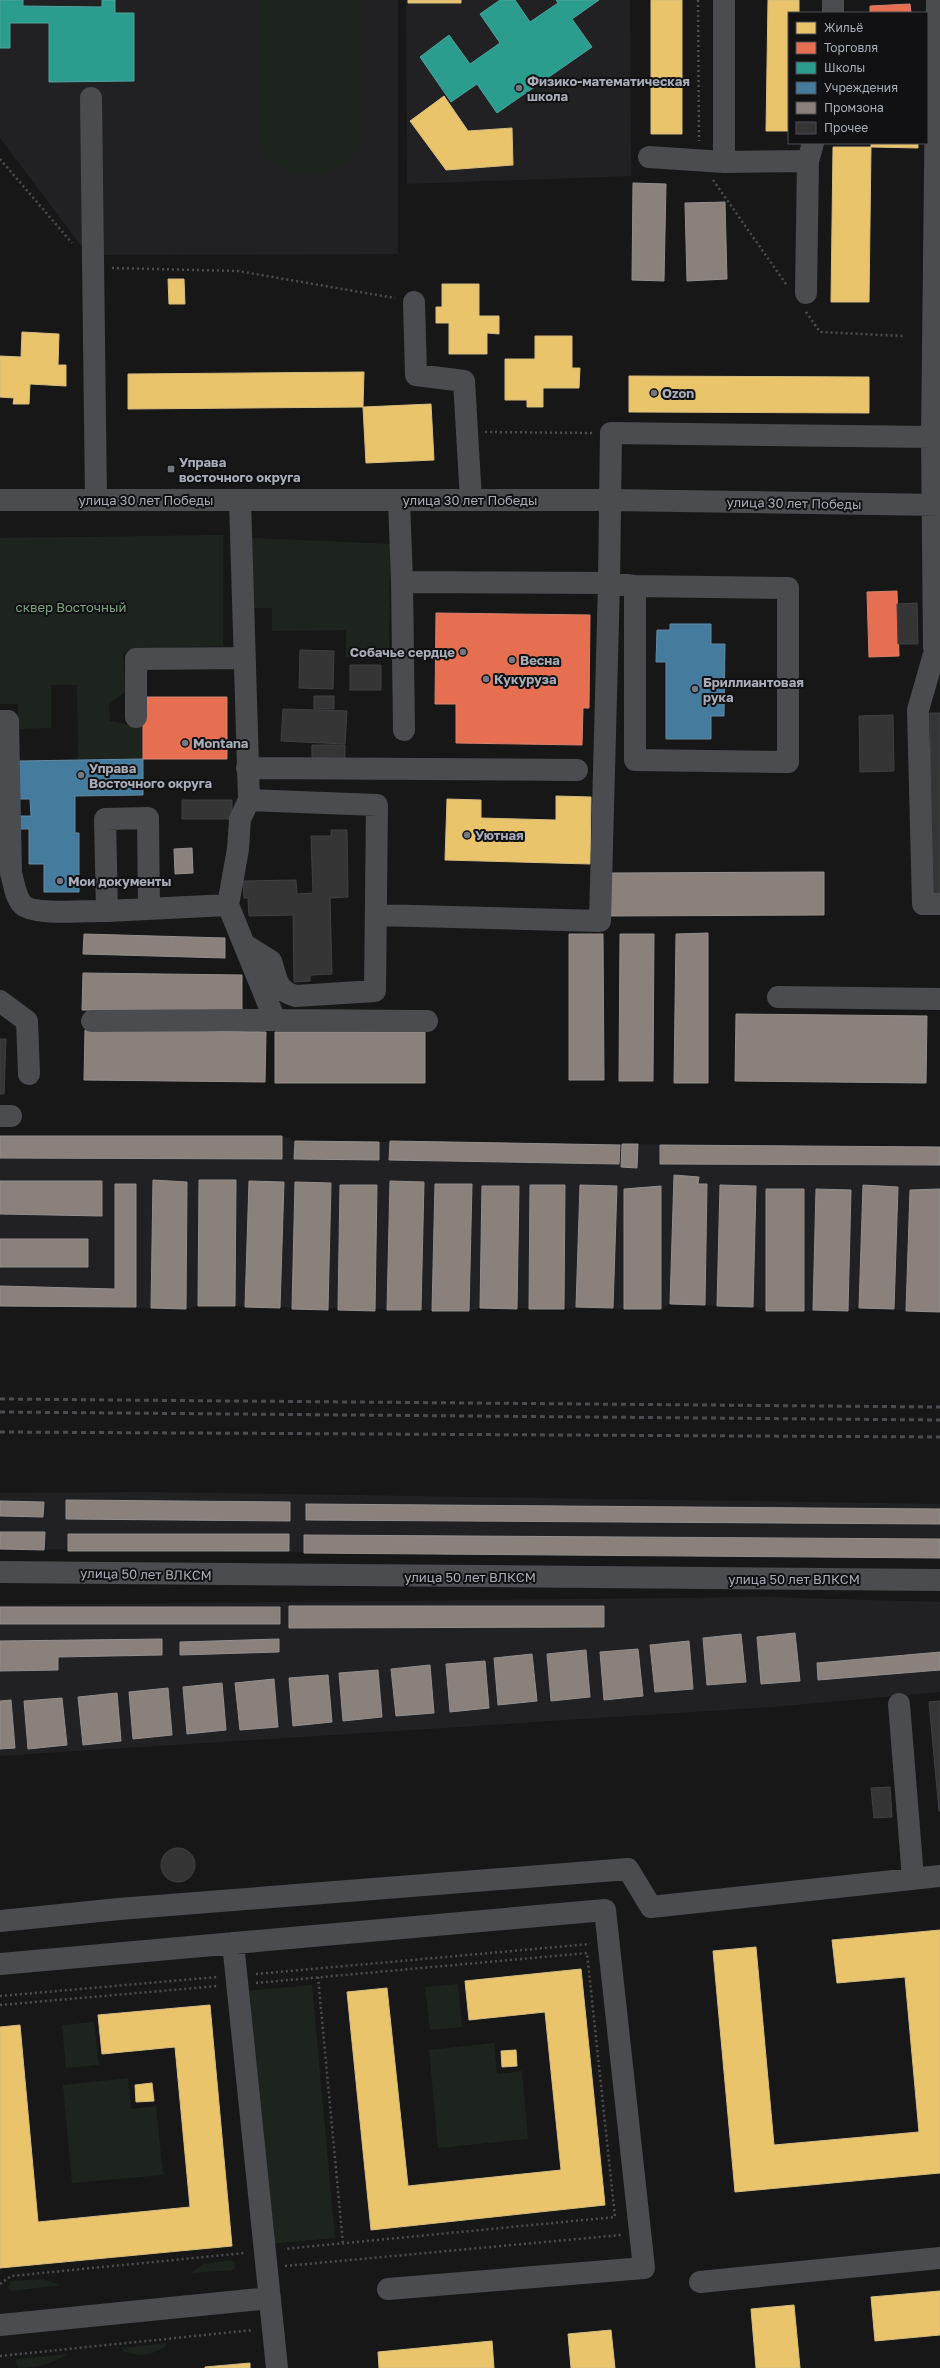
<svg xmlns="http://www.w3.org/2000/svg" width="940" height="2368" viewBox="0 0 940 2368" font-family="'Golos Text',sans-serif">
<rect width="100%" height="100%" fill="#171717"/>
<path fill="#212123" d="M0,0H398V254L88,255L0,138Z
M406,0H630L631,176L407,184Z
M0,1136H282L295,1141L940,1147V1312L859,1308L848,1311H766L753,1307L670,1304L661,1309L480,1308L469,1311L235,1306H198L186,1309L0,1306Z
M147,1492L940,1504V1558L0,1549V1493Z
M767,1597L940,1602V1692L773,1707L0,1756V1605Z"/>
<path fill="#1d241e" d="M259,0H360L361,138L354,153L345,164L333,171L321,175H298L288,172L269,160L259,146Z
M223,535V646L131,649L123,655L125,692L109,704L110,721L143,727V759L78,760L77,685H51V728L18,729V704H0V538Z
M252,538L390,544L389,658L346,657V630L272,631V608H252Z
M458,1984L462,2027L430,2030L425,1987Z
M312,1985L335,2238L269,2244L246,1991Z
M94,2022L99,2065L66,2068L62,2025Z
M494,2043L497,2074L522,2071L528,2139L438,2148L429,2050Z
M128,2078L131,2109L156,2106L163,2175L72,2183L63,2085Z
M230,2260L234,2262L235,2266L233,2270L191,2273L204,2264Z
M42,2279L61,2285L11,2291L8,2288L11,2281Z
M166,2343V2346C151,2356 139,2357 123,2351L122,2348Z
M68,2354C52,2363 38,2368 19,2368L16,2362L18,2359Z"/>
<path fill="#e9c46a" stroke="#d6bd81" d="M408,0H461V3H408Z
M651,0H682V134H651Z
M768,0H799V13H789V131H766Z
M444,96L468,131L512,128L513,165L446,170L410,121Z
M871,143H918V148L871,147Z
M833,147H871L869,302H831Z
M168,279H184L185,304H169Z
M442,284H479V316H499V334L487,333V354H449V323H436V307H442Z
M22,332L59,334L58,365H66V386L30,384L29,404H13L14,398L0,397V356L21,357Z
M535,336H572V368H580L579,388H543V407H527V400H505V359H535Z
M364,372L363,407L128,409V374Z
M629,376L869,377V413L629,412Z
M431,404L434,460L366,463L363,407Z
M556,796L591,797L590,864L445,860L447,799L481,800V818L556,820Z
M940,1930V2173L735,2192L713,1951L756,1947L774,2145L919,2132L905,1977L837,1983L832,1940Z
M581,1969L605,2205L371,2230L347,1992L387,1988L408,2186L561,2170L545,2012L469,2020L465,1981Z
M210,2005L232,2246L0,2268V2027L20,2025L38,2222L190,2207L175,2047L102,2054L98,2015Z
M516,2050L517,2066L502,2067L501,2051Z
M152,2083L154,2101L136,2102L135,2085Z
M940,2291V2335L875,2341L871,2297Z
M794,2305L800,2368H756L751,2309Z
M611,2330L615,2368H571L568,2334Z
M492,2341L494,2368H379L378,2352Z
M250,2363V2368H205V2367Z"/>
<path fill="#e76f51" stroke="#d48270" d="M910,4L911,13H870V6Z
M897,591L899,656L869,657L867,592Z
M436,613L590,615L589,708H583L582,745L456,743V704H435Z
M143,697H227V759H143Z"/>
<path fill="#2a9d8f" stroke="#50a29b" d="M0,0H23V6L102,7V0H115V13H134V81L49,82V23H10V48H0Z
M500,0H515L530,22L558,3L556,0H599L572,19L592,47L497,113L477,84L451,102L420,57L449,35L470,64L500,43L480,14Z"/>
<path fill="#457b9d" stroke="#638aa5" d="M670,624H711V644H725L724,716H711V739H666V662H656L657,630H670Z
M143,759V795L75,796V833H79V892H44V864H29V829H19V816H31L30,799H19V761Z"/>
<path fill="#8a817c" stroke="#938e8e" d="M633,183L666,184L664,281L632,280Z
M725,202L727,279L687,281L685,203Z
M192,848L193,873L175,874L174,849Z
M824,872V915L610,916L609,873Z
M708,933V1083H674L676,934Z
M84,934L225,938V958L83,954Z
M569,934H603L604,1080H569Z
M620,934H654L653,1081H619Z
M83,973L242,975V1012L82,1010Z
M736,1014L927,1016L926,1083L735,1081Z
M85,1030L266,1032L265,1082L84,1080Z
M275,1032H425V1083H275Z
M0,1136H282V1159L0,1158Z
M295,1141L379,1142V1160L294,1159Z
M390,1141L620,1145L619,1164L389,1160Z
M622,1144H638L637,1168L621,1167Z
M660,1145L940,1147V1165L660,1164Z
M674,1175L699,1177L698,1184H707L705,1305L670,1304Z
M153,1180L187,1182L186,1309L151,1308Z
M199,1180H236L235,1306H198Z
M0,1181H102V1216L0,1214Z
M249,1181L284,1182L280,1308L245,1307Z
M390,1181L424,1182L421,1310H387Z
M295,1182L331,1183L328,1310L292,1309Z
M115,1184H136V1307L0,1306V1286L115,1289Z
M435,1184H472L469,1311H432Z
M340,1185H377L375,1311L338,1310Z
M530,1185H565L564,1309H529Z
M580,1185L617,1186L613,1308L576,1307Z
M720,1185L756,1186L753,1307L717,1306Z
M863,1185L898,1187L894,1309L859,1308Z
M482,1186H519L517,1309L480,1308Z
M661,1186V1309H624V1189Z
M766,1189H804V1311H766Z
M816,1189L851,1190L848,1311L813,1310Z
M940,1189V1312L906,1311L910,1190Z
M0,1239H88V1267H0Z
M66,1500L290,1502V1521L66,1519Z
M0,1501L44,1502L43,1517L0,1516Z
M306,1504L940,1509V1524L306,1520Z
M0,1532H45L44,1550L0,1549Z
M68,1534H289V1551H68Z
M304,1535L940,1539V1558L304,1553Z
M289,1606H604V1627L289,1628Z
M0,1607H280V1624H0Z
M795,1633L800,1681L761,1684L757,1637Z
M741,1634L746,1682L707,1685L703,1638Z
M162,1639V1655L58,1657V1670L0,1671V1641Z
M279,1639V1652L180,1655V1642Z
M689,1641L693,1689L655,1692L650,1645Z
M638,1649L643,1696L604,1700L600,1652Z
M586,1650L590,1697L551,1701L547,1654Z
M940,1652V1670L818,1680L817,1663Z
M532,1654L537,1701L498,1705L494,1658Z
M485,1661L489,1708L450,1712L446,1664Z
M430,1665L434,1713L396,1716L391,1669Z
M378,1670L382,1717L343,1721L339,1673Z
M328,1675L332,1722L293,1726L289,1678Z
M274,1679L278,1727L240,1730L235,1683Z
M222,1683L226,1730L187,1734L183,1687Z
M168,1688L172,1735L133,1739L129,1692Z
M117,1693L121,1741L83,1745L78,1697Z
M62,1698L67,1745L28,1749L24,1701Z
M11,1700L15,1748L0,1749V1701Z"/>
<path fill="#353536" stroke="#3f4043" d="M917,603L918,644H898L897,604Z
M300,650L334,651L333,689L299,688Z
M350,665H381V690H350Z
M314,696H334V709H314Z
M283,709L347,711L345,744L281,741Z
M930,713H940V895H932Z
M893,715L894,771L860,772L859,716Z
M312,745H345V760L312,761Z
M182,800H232V819H182Z
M331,830H347L348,897L330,898L332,974L310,975V981L294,982L293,915L249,916L248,898H244L243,881L296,880L297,894L313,893L311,836H331Z
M0,1039H6L4,1094H0Z
M940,1701V1811H939L929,1702Z
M890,1787L892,1817L874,1818L871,1788Z
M161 1865a17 17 0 1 1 34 0a17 17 0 1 1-34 0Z"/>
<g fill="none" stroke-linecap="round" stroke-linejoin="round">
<path stroke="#4d4e52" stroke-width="2.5" stroke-dasharray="2 3" stroke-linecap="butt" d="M698,0L699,141
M0,159L72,243
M713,180L786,284
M112,268L238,271L395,298
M806,312L820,332L904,336
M485,432L592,433
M256,1974L590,1944
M318,1977L343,2244
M256,1983L587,1953L615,2217L284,2249
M0,1996L217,1977
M0,2005L218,1986
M285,2266L621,2235
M0,2284L11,2276L245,2253
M0,2356L253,2330"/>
<path stroke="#4b4c50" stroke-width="22" d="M937,0L932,437L934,647H940
M833,1V13
M91,98L96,500
M649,157L724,162L808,161L813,143
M724,162V0
M806,293L808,161
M414,302L416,375L464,381L471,500
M0,500H610L940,505
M399,500L402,582L609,583L611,433L932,437
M402,582L404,730
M936,647L918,710L923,904H940
M136,717V659L244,658
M0,721H8L11,873C14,883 15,897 23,905C35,916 89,910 107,911L105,819L148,818L149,909
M247,768L577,770
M107,911L228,905L238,849L240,819L249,800L240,500
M376,915L600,921L609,583L635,586L788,588V762L635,760V586
M245,945L271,961C277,979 276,991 296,996L375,991L377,805L249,800
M778,997L940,999
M0,1001L27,1021L29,1074
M275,1020L427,1021
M92,1021L275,1020L228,905
M0,1116H11
M0,1572L940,1580
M899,1704L913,1878
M0,1921L119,1909L628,1869L651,1907L940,1876
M233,1943L277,2368
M0,1964L605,1910L644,2268L388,2289
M700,2282L940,2258
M0,2325L270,2298"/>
<path stroke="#4b4c4f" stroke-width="3" stroke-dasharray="5 4" stroke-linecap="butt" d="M0,1399L940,1407
M0,1412L940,1420
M0,1432L940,1437"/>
</g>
<g fill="#757880" stroke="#111113" stroke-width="1.5">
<circle cx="519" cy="88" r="4"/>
<circle cx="654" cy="393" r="4"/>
<rect x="167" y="465" width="8" height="8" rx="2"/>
<circle cx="463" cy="652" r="4"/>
<circle cx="512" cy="660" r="4"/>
<circle cx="486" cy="679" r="4"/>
<circle cx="695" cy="689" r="4"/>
<circle cx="185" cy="743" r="4"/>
<circle cx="81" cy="775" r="4"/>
<circle cx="467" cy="835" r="4"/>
<circle cx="60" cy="881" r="4"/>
</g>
<g text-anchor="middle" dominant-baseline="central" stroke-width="4" stroke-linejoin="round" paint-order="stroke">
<g font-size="13" font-weight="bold" fill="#a8adb8" stroke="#111113" text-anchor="start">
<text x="527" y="81">Физико-математическая<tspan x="527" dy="15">школа</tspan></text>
<text x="662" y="393">Ozon</text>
<text x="179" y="462">Управа<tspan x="179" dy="15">восточного округа</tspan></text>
<text x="455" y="652" text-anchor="end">Собачье сердце</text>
<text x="520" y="660">Весна</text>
<text x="494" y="679">Кукуруза</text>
<text x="703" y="682">Бриллиантовая<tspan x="703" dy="15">рука</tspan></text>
<text x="193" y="743">Montana</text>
<text x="89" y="768">Управа<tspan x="89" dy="15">Восточного округа</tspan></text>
<text x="475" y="835">Уютная</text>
<text x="68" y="881">Мои документы</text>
</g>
<g font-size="13" fill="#a8adb8" stroke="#111113">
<text x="146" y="500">улица 30 лет Победы</text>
<text x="470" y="500">улица 30 лет Победы</text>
<text transform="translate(794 503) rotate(1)">улица 30 лет Победы</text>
<text transform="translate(146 1574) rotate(1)">улица 50 лет ВЛКСМ</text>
<text x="470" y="1577">улица 50 лет ВЛКСМ</text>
<text x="794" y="1579">улица 50 лет ВЛКСМ</text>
</g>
<g font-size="13" fill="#7fa381" stroke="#111113">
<text x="71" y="607">сквер Восточный</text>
</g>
</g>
<rect x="788" y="12" width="140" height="132" fill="#111113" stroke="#4d4f55"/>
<rect x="796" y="22" width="20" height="12" fill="#e9c46a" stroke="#4d4f55"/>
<text x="824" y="32" font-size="12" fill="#a8adb8">Жильё</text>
<rect x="796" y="42" width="20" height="12" fill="#e76f51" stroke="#4d4f55"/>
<text x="824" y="52" font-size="12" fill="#a8adb8">Торговля</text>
<rect x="796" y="62" width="20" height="12" fill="#2a9d8f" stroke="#4d4f55"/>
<text x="824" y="72" font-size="12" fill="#a8adb8">Школы</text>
<rect x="796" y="82" width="20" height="12" fill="#457b9d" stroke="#4d4f55"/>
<text x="824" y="92" font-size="12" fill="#a8adb8">Учреждения</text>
<rect x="796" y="102" width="20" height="12" fill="#8a817c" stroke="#4d4f55"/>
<text x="824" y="112" font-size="12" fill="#a8adb8">Промзона</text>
<rect x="796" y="122" width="20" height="12" fill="#353536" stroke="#4d4f55"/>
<text x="824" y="132" font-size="12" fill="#a8adb8">Прочее</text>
</svg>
